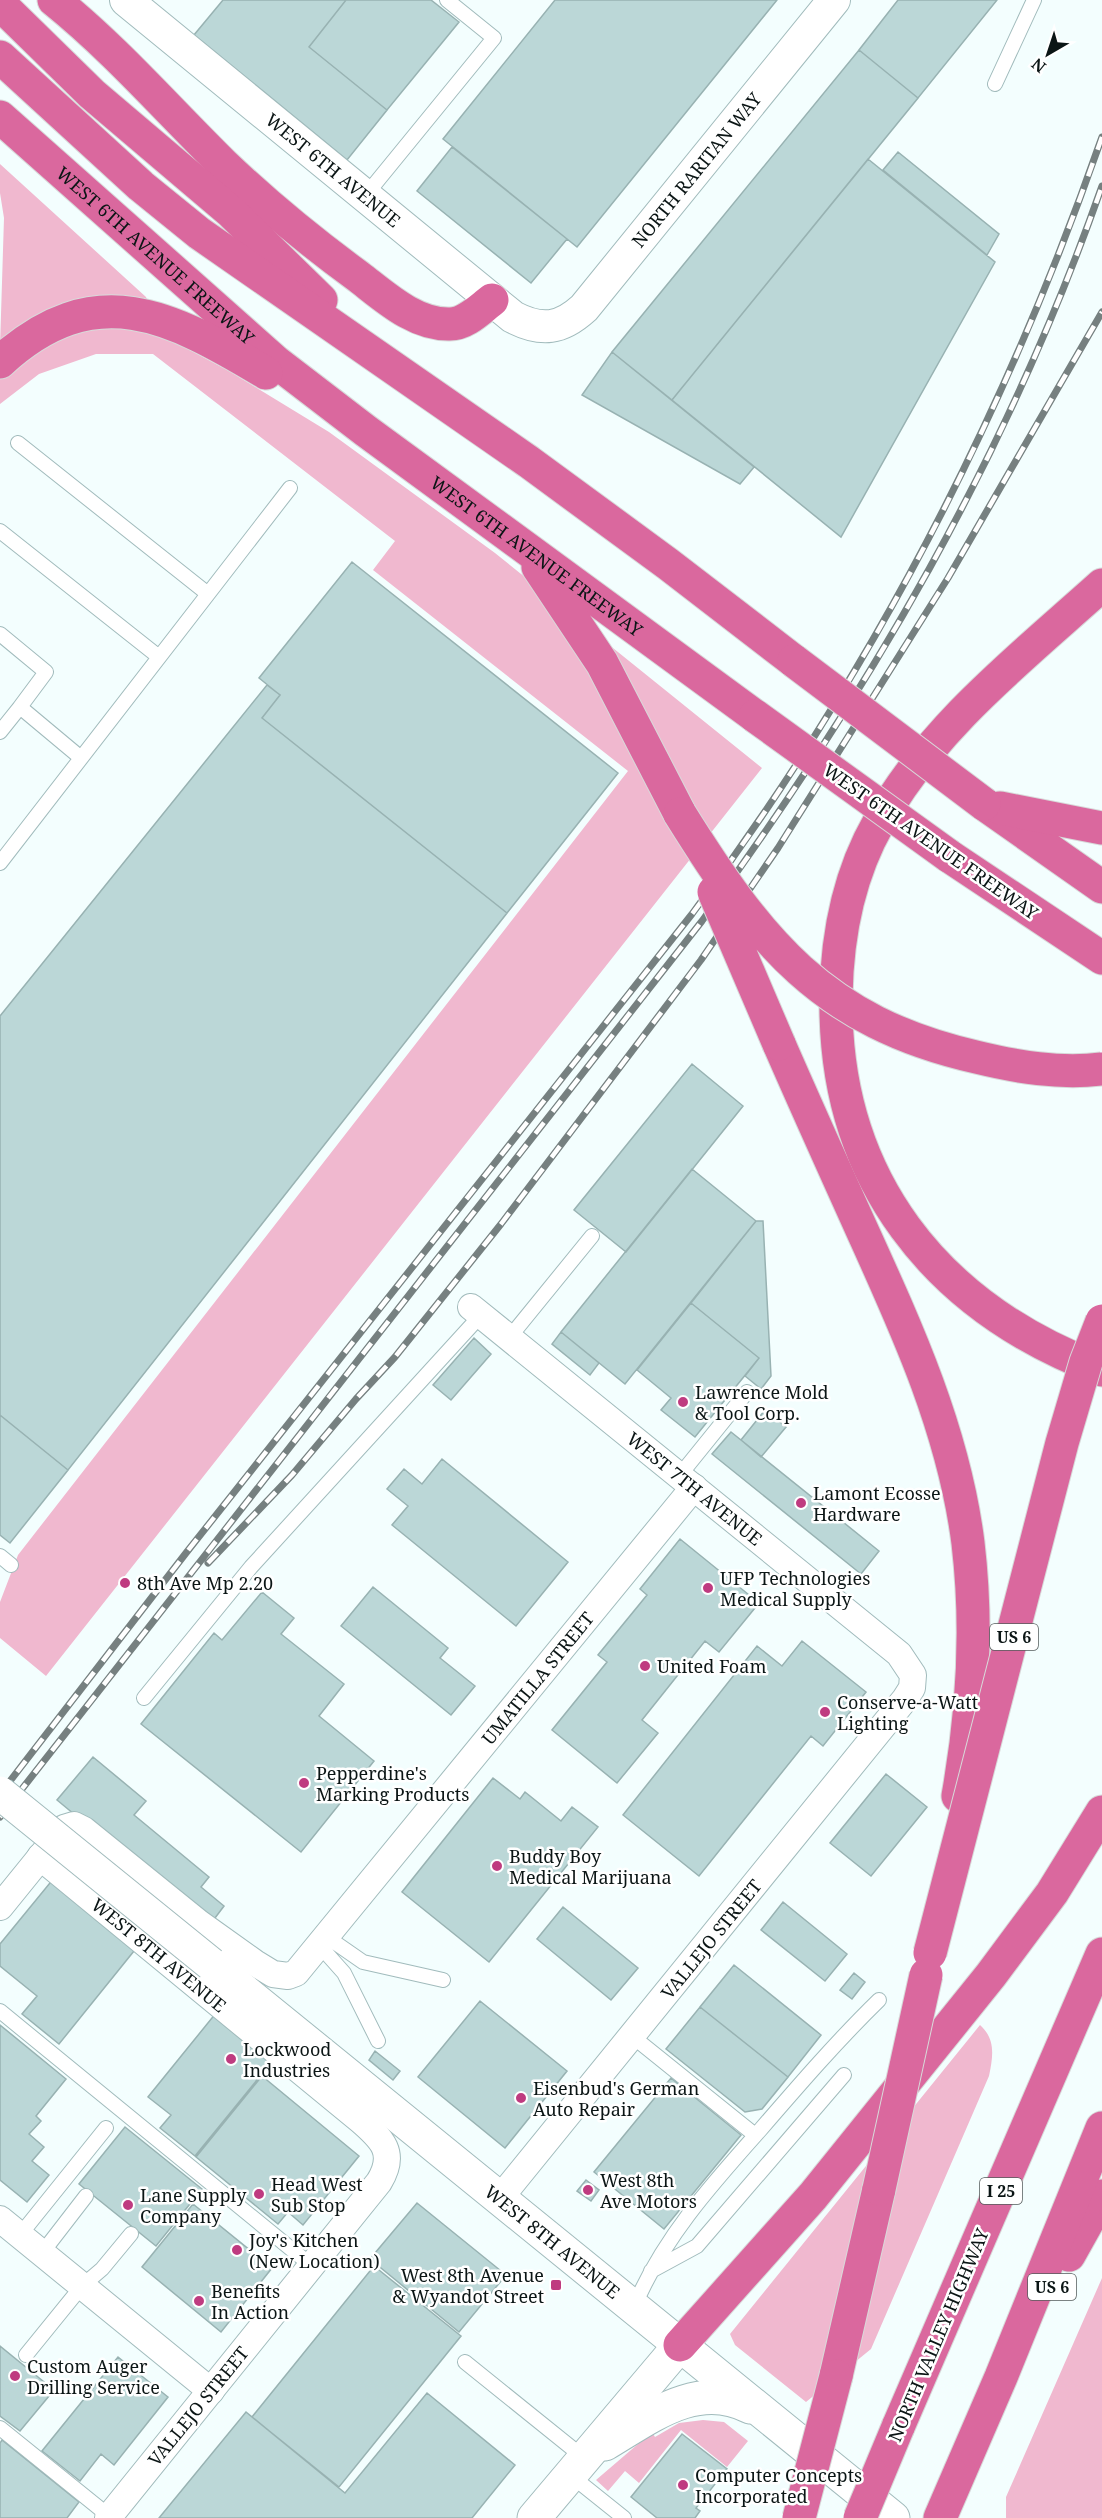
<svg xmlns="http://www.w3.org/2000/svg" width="1102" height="2518" viewBox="0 0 1102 2518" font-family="'Noto Serif',serif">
<rect width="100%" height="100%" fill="#f3fefe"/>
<path fill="#f0b8cf" d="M0,164L146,297L149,305L0,347L4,218L0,193Z
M112,326L156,332L229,371L329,432L495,553L762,768L46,1676L0,1638V1602L18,1555L628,771L373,570L395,541L153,354H96L39,374L0,404V377L65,333Z
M980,2025C996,2039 993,2057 989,2076L871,2349L806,2402L735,2345L730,2334Z
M1102,2278V2518H1006V2497Z
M703,2420L724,2422L748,2441L727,2467L681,2430L639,2483L625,2471L608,2491L596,2480L652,2432L655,2437L679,2423Z"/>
<path fill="#bbd7d7" stroke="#98b2b2" stroke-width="1.5" d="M223,0H346L309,47L387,110L347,160L194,35Z
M346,0H431L459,22L387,110L309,47Z
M555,0H777L577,247L443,139Z
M898,0H997L918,98L859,50Z
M859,50L918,98L672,400L612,352Z
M452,147L567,239L531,283L417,191Z
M898,152L999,234L987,255L883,170Z
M868,159L995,262L841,537L672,400Z
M612,352L754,467L740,484L582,395Z
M352,562L618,773L507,913L262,718L280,695L259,678Z
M267,685L280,695L262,718L507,913L68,1470L0,1415V1016Z
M692,1064L743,1106L626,1252L574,1210Z
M692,1169L756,1221L625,1384L561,1332Z
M756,1221H763L771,1376L761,1389L745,1376L759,1358L691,1303Z
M691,1303L759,1358L695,1437L661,1410L671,1398L637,1370Z
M561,1332L599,1363L590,1375L552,1344Z
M474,1338L491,1354L451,1400L433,1385Z
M765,1410L786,1427L761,1457L741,1440Z
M0,1415L68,1470L10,1543L0,1535Z
M731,1432L879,1551L861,1574L712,1454Z
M442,1459L568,1562L516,1626L392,1525L408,1506L387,1489L404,1469L422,1484Z
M680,1539L759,1603L719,1652L705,1641L642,1720L658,1733L617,1783L552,1730L607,1662L598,1655L647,1595L640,1589Z
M125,1578L130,1582L125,1587L120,1583Z
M373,1587L448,1648L440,1658L475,1686L451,1715L341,1626Z
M262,1592L294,1618L281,1634L344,1684L319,1716L374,1761L301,1852L141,1724L214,1633L222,1640Z
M802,1641L866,1692L823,1746L811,1736L699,1876L623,1815L757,1646L782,1666Z
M93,1757L146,1801L134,1815L209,1877L201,1887L224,1906L212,1922L139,1868L57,1800Z
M886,1774L927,1807L871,1876L830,1843Z
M493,1778L520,1799L525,1792L561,1821L572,1807L598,1827L489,1962L402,1892Z
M54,1878L138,1946L59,2044L22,2014L37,1996L0,1966V1944Z
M783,1902L847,1954L825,1981L761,1930Z
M563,1907L638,1968L611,2000L537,1939Z
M734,1965L821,2035L788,2077L700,2007Z
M854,1973L865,1982L852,1999L840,1990Z
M480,2001L567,2071L505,2148L418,2077Z
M700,2007L788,2077L762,2109L745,2112L666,2049Z
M216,2013L274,2059L195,2156L160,2128L171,2115L148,2097Z
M0,2025L66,2079L36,2116L41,2121L29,2134L44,2147L32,2161L49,2175L27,2202L0,2180Z
M375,2051L400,2071L393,2080L369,2060Z
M262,2076L359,2156L303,2225L288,2212L278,2224L196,2157Z
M671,2078L741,2135L664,2229L594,2172Z
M125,2127L202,2189L156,2246L79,2184Z
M586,2180L599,2190L591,2201L577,2191Z
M417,2203L506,2275L459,2332L370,2259Z
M193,2204L272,2268L221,2332L142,2267Z
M374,2266L461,2336L339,2487L252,2417Z
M0,2346L54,2390L20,2431L0,2416Z
M118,2357L168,2397L114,2465L101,2454L80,2481L42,2451Z
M427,2393L515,2465L472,2518H159L246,2412L345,2493Z
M682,2434L727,2469L696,2508L700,2511L695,2518H657L631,2497Z
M2,2440L79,2502L67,2518H0V2443Z"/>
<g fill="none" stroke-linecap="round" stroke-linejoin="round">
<defs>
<path id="service" d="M995,84L1034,0
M365,196L494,38L447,0
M18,443L208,594
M0,531L159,657
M0,634L46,672L20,707
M0,732L20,707L81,758
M0,863L290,488
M509,1338L592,1236
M680,1475L747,1392
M0,1556L11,1565
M144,1698L251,1567L481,1315
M327,1937L363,1962L443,1980
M320,1946L344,1973L378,2041
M0,2011L312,2266
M632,2036L755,2135
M20,2235L106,2128
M42,2253L86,2196
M651,2271L697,2246L844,2075
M634,2307C663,2238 712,2184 761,2129C799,2085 837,2041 879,2000
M26,2355L82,2286L102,2269L131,2234
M465,2362L583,2457
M0,2428L109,2516
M569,2474L624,2518"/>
<g id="minor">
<path id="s1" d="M471,1307L899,1654L913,1675L912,1688L905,1699L500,2198"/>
<path id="s2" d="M40,1857L360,2120C382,2139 397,2153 379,2182L108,2518"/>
<path id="s3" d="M0,1907L64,1828L74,1825L84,1830L199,1923L255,1963L273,1974L288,1976L296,1973L694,1487"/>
<path d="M0,2219L211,2391"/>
</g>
<g id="tertiary">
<path id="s4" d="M126,0L513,317C542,332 561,329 584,308L834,0"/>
</g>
<g id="secondary">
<path id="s5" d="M211,1964L893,2518"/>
<path d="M605,2444C649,2418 697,2379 750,2407"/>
<path d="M534,2518L680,2345"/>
</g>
<g id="motorway">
<path d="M54,0C115,49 167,109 223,164C266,205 311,242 359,277C385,297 415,325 450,324C466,324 480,309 492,300"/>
<path d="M0,4L92,94L231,212L321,300"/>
<path d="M0,57L141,186L199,233L529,462L668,564L794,661"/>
<path id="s6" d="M0,117L276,362L366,431L755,716"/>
<path d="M0,362C95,275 171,316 266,373"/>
<path d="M538,567L602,663L680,814"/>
<path d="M1102,585C1022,657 932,727 879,822C848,876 837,935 836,996C833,1178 935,1307 1102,1370"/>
<path d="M984,804L1102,887"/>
<path d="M1000,808L1102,828"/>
<path d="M949,856L1102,958"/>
<path d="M779,1044C806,1106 834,1168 862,1230C908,1331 954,1432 968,1543C978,1627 973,1712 958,1796"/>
<path d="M1069,2255L1102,2196"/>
<path d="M680,2345L813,2196L991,1975L1052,1893L1102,1812"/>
<path d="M836,2376L879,2189"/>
<path d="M898,2427L1102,1954"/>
<path d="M940,2518L1001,2377L1102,2128"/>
</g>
</defs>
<use href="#service" stroke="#a1bbbc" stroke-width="16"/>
<use href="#minor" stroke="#a1bbbc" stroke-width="28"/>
<use href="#tertiary" stroke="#a1bbbc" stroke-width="34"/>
<use href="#secondary" stroke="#a1bbbc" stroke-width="35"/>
<use href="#motorway" stroke="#d8dada" stroke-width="35"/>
<use href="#service" stroke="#fff" stroke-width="14"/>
<use href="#minor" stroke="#fff" stroke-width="26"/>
<use href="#tertiary" stroke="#fff" stroke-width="32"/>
<use href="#secondary" stroke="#fff" stroke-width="33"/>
<use href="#motorway" stroke="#da689e" stroke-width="33"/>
<defs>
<path id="rail" d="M208,1563L292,1475L356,1399L395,1357L501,1224L701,960L778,848L948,578L1102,312
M0,1794L186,1553L692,914C870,676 1004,418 1102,137
M0,1817L702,921C870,690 1007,457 1102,186"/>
</defs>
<use href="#rail" stroke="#768080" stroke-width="7"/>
<use href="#rail" stroke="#fff" stroke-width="4.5" stroke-dasharray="14" stroke-linecap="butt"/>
<defs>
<path id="secondary-bridge" d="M0,1793L211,1964"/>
<path id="motorway-bridge" d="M794,661L984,804
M755,716L949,856
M680,814C759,941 822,1022 976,1057C1017,1067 1059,1074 1102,1069
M714,892L779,1044
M930,1953L1062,1443L1086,1362L1102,1321
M879,2189L926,1975
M799,2518L836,2376
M860,2518L898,2427"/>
</defs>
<use href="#secondary-bridge" stroke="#a1bbbc" stroke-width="35" stroke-linecap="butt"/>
<use href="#motorway-bridge" stroke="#d8dada" stroke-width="35" stroke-linecap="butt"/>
<use href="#secondary-bridge" stroke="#fff" stroke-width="33"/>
<use href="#motorway-bridge" stroke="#da689e" stroke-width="33"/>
</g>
<g fill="#bf3b80" stroke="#fff" stroke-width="2">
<circle cx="683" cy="1402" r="6"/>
<circle cx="801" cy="1503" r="6"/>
<circle cx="125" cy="1583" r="6"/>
<circle cx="708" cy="1588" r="6"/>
<circle cx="645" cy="1666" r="6"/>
<circle cx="825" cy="1712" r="6"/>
<circle cx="304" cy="1783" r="6"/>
<circle cx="497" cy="1866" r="6"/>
<circle cx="231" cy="2059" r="6"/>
<circle cx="521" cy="2098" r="6"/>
<circle cx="588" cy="2190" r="6"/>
<circle cx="259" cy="2194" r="6"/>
<circle cx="128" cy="2205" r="6"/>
<circle cx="237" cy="2250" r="6"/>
<rect x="550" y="2279" width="12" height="12" rx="3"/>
<circle cx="199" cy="2301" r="6"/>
<circle cx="15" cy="2376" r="6"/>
<circle cx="683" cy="2485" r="6"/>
</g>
<g text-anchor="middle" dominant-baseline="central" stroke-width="5" stroke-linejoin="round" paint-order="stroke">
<g fill="#fff" stroke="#545b5b" stroke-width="1.5">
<rect x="990" y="1624" width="48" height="26" rx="4.5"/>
<rect x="980" y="2178" width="42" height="26" rx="4.5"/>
<rect x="1028" y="2274" width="48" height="26" rx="4.5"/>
</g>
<g font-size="16" font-weight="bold" fill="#0b1515">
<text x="1014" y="1637">US 6</text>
<text x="1001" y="2191">I 25</text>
<text x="1052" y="2287">US 6</text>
</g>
<g font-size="18" fill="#0b1515" stroke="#fff">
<text stroke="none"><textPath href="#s4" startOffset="756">NORTH RARITAN WAY</textPath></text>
<text stroke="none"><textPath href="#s4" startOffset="268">WEST 6TH AVENUE</textPath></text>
<text stroke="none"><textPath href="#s6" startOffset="208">WEST 6TH AVENUE FREEWAY</textPath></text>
<text stroke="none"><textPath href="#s6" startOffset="694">WEST 6TH AVENUE FREEWAY</textPath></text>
<text transform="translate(931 841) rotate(35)">WEST 6TH AVENUE FREEWAY</text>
<text stroke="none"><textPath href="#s1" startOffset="288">WEST 7TH AVENUE</textPath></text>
<text stroke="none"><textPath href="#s3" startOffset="766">UMATILLA STREET</textPath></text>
<text transform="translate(711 1939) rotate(-51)">VALLEJO STREET</text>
<text stroke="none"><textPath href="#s2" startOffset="154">WEST 8TH AVENUE</textPath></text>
<text stroke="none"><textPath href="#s5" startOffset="440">WEST 8TH AVENUE</textPath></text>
<text transform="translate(938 2335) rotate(-67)">NORTH VALLEY HIGHWAY</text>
<text transform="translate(198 2406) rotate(-51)">VALLEJO STREET</text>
</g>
<g font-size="18" fill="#0b1515" stroke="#fff" text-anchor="start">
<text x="695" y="1392">Lawrence Mold<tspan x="695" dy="21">&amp; Tool Corp.</tspan></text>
<text x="813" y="1493">Lamont Ecosse<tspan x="813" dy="21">Hardware</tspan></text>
<text x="720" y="1578">UFP Technologies<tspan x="720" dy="21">Medical Supply</tspan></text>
<text x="137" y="1583">8th Ave Mp 2.20</text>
<text x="657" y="1666">United Foam</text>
<text x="837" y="1702">Conserve-a-Watt<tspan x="837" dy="21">Lighting</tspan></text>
<text x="316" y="1773">Pepperdine's<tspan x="316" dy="21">Marking Products</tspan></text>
<text x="509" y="1856">Buddy Boy<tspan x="509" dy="21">Medical Marijuana</tspan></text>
<text x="243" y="2049">Lockwood<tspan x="243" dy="21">Industries</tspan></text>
<text x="533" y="2088">Eisenbud's German<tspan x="533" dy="21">Auto Repair</tspan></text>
<text x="600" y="2180">West 8th<tspan x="600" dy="21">Ave Motors</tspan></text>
<text x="271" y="2184">Head West<tspan x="271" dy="21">Sub Stop</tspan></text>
<text x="140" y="2195">Lane Supply<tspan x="140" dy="21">Company</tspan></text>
<text x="249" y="2240">Joy's Kitchen<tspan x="249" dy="21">(New Location)</tspan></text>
<text x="544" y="2275" text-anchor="end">West 8th Avenue<tspan x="544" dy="21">&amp; Wyandot Street</tspan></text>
<text x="211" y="2291">Benefits<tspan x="211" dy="21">In Action</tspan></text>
<text x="27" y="2366">Custom Auger<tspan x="27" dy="21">Drilling Service</tspan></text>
<text x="695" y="2475">Computer Concepts<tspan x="695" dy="21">Incorporated</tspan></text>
</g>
</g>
<g transform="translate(1048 54) rotate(219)" stroke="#ffffff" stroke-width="4.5" paint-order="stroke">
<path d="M0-4.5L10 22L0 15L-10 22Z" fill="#0b1515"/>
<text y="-9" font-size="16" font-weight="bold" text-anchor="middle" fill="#0b1515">N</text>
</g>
</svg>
